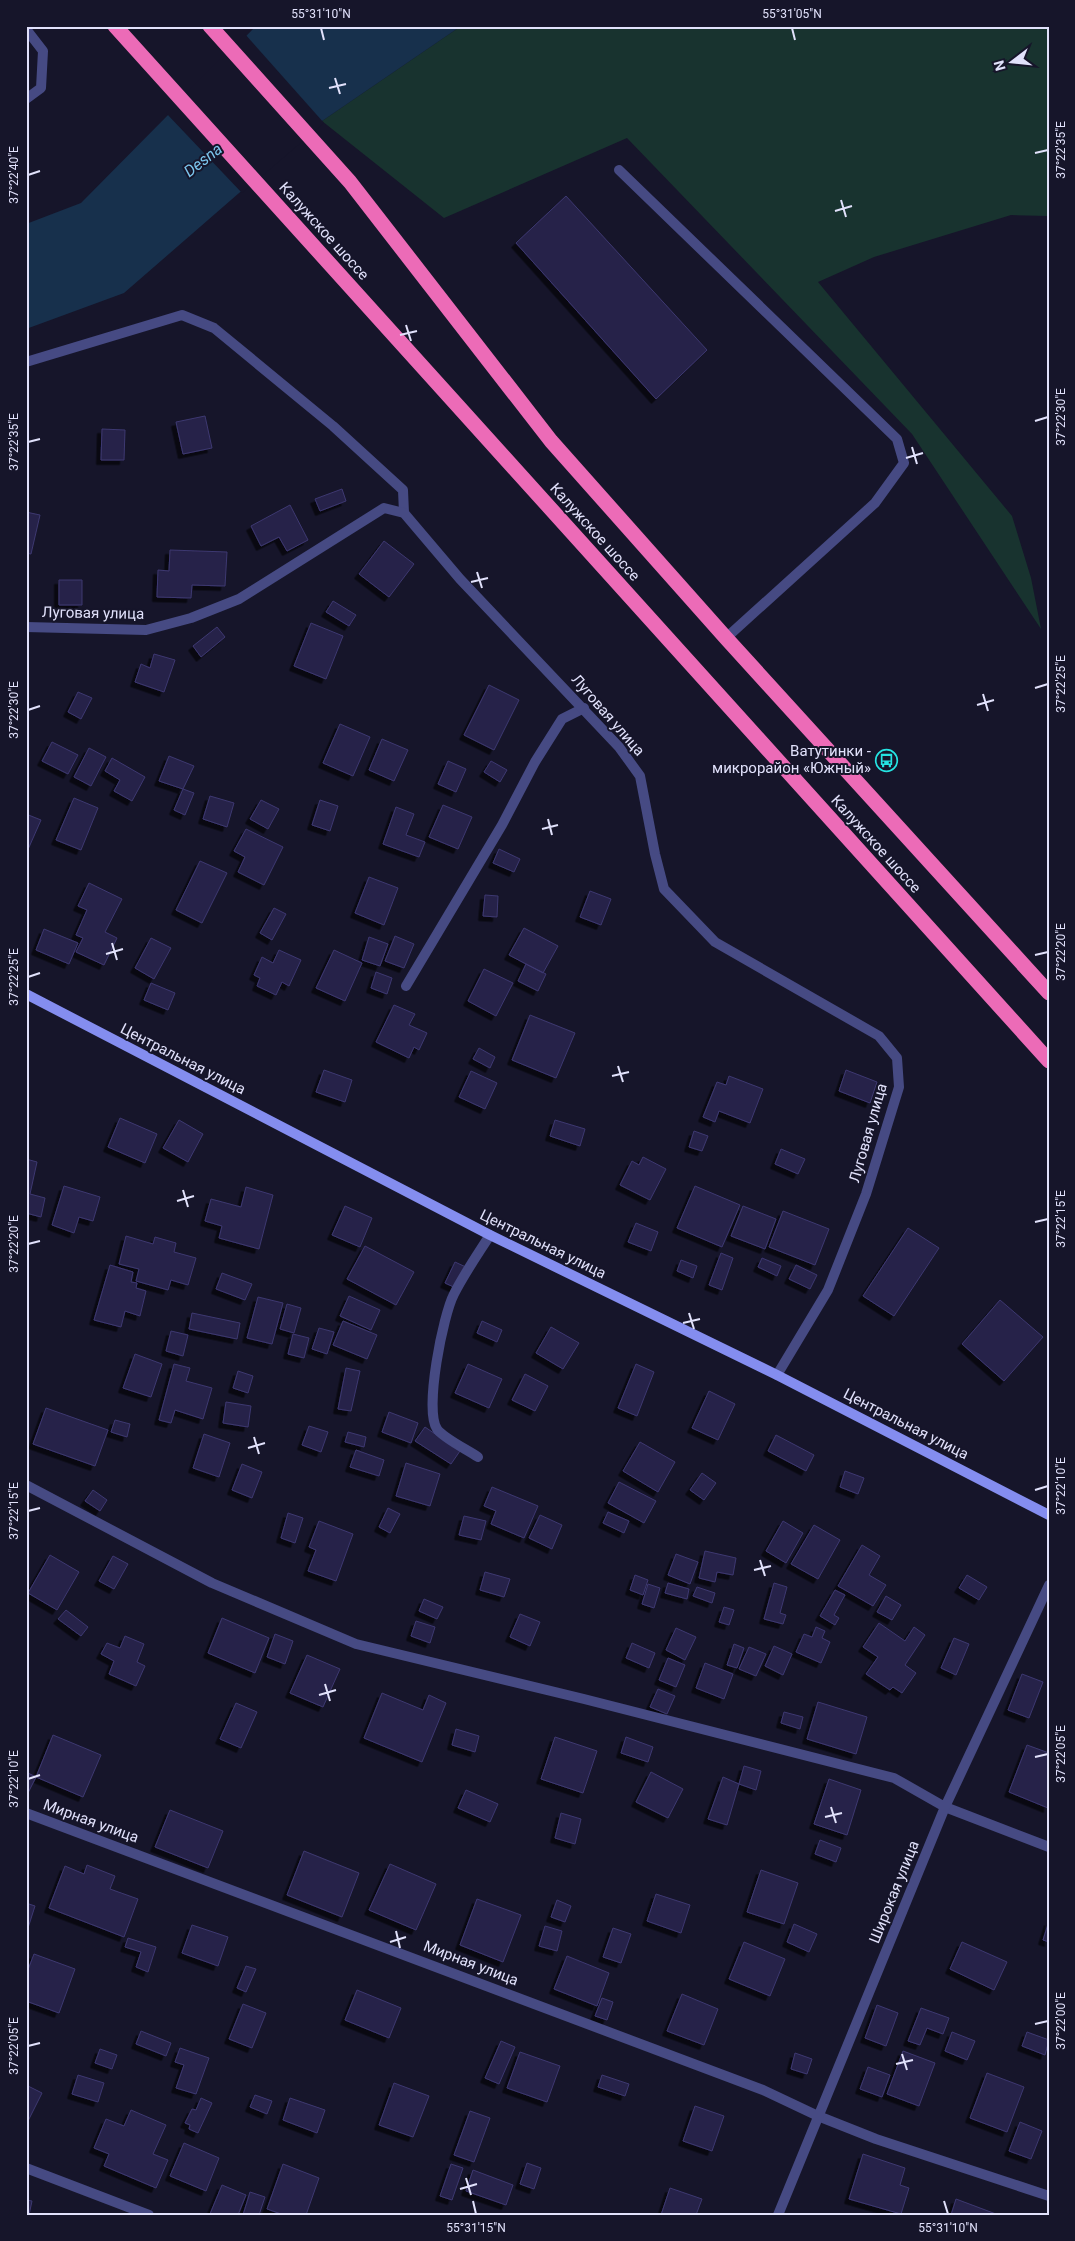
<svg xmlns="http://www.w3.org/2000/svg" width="1075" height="2241" viewBox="0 0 1075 2241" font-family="Roboto,sans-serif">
<defs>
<filter id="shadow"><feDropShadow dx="-4.5" dy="4.5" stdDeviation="0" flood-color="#0009"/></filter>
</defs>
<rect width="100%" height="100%" fill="#16152a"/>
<path fill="#18332f" d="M461,26H1049V216L1011,215L874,257L818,282L1012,516L1031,578L1041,629L912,434L627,138L444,218L322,121Z"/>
<path fill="#17304c" d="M256,26H461L322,121L124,293L26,329V224L81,203Z"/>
<path fill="#16152a" d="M245,34L324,123L242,193L166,113Z"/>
<path fill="#272348" stroke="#3d3871" filter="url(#shadow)" d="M566,196L707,350L656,399L516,243Z
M205,416L212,448L183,454L176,422Z
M102,429L125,430L124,460H101Z
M342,489L346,501L320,511L315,499Z
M290,505L308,540L287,551L279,537L261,546L251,526Z
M26,512L40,515L31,554L26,553Z
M384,541L414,564L389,597L359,574Z
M170,550L227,552L225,586L192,585L191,598L157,597L158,570L169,571Z
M59,580H82V605H59Z
M333,601L356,615L349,626L326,612Z
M311,623L343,636L326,679L294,666Z
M217,627L225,637L201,657L193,646Z
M154,654L175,660L164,692L135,682L141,664L150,668Z
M489,685L519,700L494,750L464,735Z
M78,692L92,698L81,719L68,712Z
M340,724L370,737L353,776L323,763Z
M382,739L408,750L394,781L369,770Z
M52,742L78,755L68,774L42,761Z
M89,748L106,757L91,786L74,777Z
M169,756L194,766L183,789L159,781Z
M112,758L145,777L132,801L114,791L120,780L105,771Z
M448,761L466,769L456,792L438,784Z
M491,761L507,770L500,782L484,772Z
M183,789L194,793L185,815L174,810Z
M210,796L234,803L227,827L203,819Z
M74,798L98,808L81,850L56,840Z
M261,800L279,809L268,829L250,819Z
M320,800L338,806L330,831L312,825Z
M443,805L472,817L458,849L429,837Z
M396,807L414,814L406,835L425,842L419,857L383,844Z
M26,814L41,820L26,854Z
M246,829L283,847L264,885L238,872L245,857L234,851Z
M499,849L520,859L514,872L493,863Z
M200,861L227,873L202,923L176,910Z
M369,877L398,888L384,925L355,913Z
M89,883L122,899L105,932L117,938L104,965L76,952L83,938L76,935L87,910L78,906Z
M590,891L611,899L601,925L580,917Z
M485,895L498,896L497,917L483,916Z
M274,908L286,914L272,940L260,933Z
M524,928L558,946L543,973L509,955Z
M44,929L78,943L69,964L36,950Z
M395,936L414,944L404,968L385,961Z
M369,937L388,944L380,966L362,960Z
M151,938L171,948L154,979L135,968Z
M279,950L301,960L289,986L282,982L276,995L257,986L260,978L254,975L262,957L273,963Z
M334,950L362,963L345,1001L316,988Z
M526,964L546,974L538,991L518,981Z
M484,969L513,983L496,1016L468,1001Z
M376,972L392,978L387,994L371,988Z
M151,983L175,993L168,1010L144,1000Z
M394,1005L415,1014L409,1025L427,1033L419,1050L414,1047L409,1058L376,1042Z
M530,1015L575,1033L556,1078L512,1060Z
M479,1048L495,1057L490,1068L473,1059Z
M324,1070L352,1080L345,1102L316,1092Z
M846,1070L877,1082L870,1103L839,1091Z
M471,1071L497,1083L485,1109L459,1097Z
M729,1076L763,1089L750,1123L719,1111L715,1122L703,1117L717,1082L726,1085Z
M120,1118L157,1134L145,1163L108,1147Z
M179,1120L203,1134L188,1162L163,1148Z
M555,1120L585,1129L580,1146L550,1136Z
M694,1131L708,1136L702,1151L689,1147Z
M781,1149L805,1159L798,1174L775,1164Z
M643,1157L666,1169L650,1200L620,1185L632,1161L639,1165Z
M26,1159L37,1162L30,1194L45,1198L41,1217L26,1213Z
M64,1186L100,1197L93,1221L79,1217L74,1233L52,1225Z
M695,1186L740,1205L722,1247L677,1228Z
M246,1187L273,1195L259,1249L219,1238L222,1226L205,1221L211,1199L241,1207Z
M345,1206L372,1218L360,1247L332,1235Z
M743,1206L776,1219L765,1249L731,1236Z
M783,1211L829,1229L815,1265L769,1247Z
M636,1223L658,1232L651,1251L628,1242Z
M908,1228L939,1248L894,1316L863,1296Z
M126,1236L153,1244L155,1237L176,1243L174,1252L196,1258L188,1285L171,1280L168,1290L136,1281L139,1269L119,1264Z
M365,1246L414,1272L396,1305L347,1279Z
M721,1253L733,1258L722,1290L709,1285Z
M762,1258L781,1266L777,1276L758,1267Z
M681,1260L697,1266L693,1278L677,1271Z
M455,1262L468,1268L458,1289L445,1283Z
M110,1265L133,1272L131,1282L137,1283L136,1288L146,1291L140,1316L125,1311L121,1327L94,1320Z
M796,1265L817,1275L810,1289L789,1279Z
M222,1273L252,1284L245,1300L216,1289Z
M349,1296L380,1310L371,1330L340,1316Z
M258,1297L283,1303L272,1344L247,1338Z
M1000,1300L1043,1337L1004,1381L962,1344Z
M287,1304L301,1308L294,1333L280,1329Z
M192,1313L240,1323L237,1339L189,1329Z
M343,1321L377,1335L367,1359L333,1345Z
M482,1321L502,1330L497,1342L477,1333Z
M551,1327L579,1343L563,1369L536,1353Z
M319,1328L334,1332L327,1354L312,1349Z
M171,1331L188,1335L183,1356L166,1351Z
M293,1334L309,1338L304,1358L288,1354Z
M135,1354L162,1364L151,1397L123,1388Z
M174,1364L190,1368L186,1381L212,1388L203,1419L175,1410L171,1423L159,1420Z
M468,1364L502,1379L489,1408L455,1393Z
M636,1364L654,1372L637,1416L618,1408Z
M346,1368L360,1371L351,1411L338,1409Z
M238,1371L253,1376L248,1393L233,1388Z
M525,1374L548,1386L535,1411L512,1400Z
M709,1391L735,1404L718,1440L692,1428Z
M226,1402L251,1406L248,1427L223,1423Z
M46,1408L108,1430L95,1466L33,1444Z
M389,1412L418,1423L411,1443L382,1432Z
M115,1420L130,1424L127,1437L111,1432Z
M309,1426L328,1432L321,1452L302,1445Z
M425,1427L460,1451L451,1464L415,1441Z
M348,1432L366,1437L364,1447L345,1442Z
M204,1434L230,1443L219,1477L193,1468Z
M776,1435L814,1455L806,1471L768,1451Z
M640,1442L675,1462L658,1492L623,1471Z
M356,1450L384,1460L379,1476L350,1467Z
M406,1463L440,1474L430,1506L396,1496Z
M242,1464L262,1472L252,1498L232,1490Z
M845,1471L864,1478L858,1494L840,1487Z
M702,1473L716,1483L704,1500L690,1490Z
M619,1482L656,1501L644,1523L608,1503Z
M492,1487L538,1506L524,1538L491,1524L496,1511L484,1506Z
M93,1490L107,1500L100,1511L85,1501Z
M388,1508L400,1514L390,1533L379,1527Z
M608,1512L629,1521L624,1533L603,1523Z
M288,1513L303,1518L295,1543L281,1538Z
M540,1515L562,1525L552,1549L529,1538Z
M464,1516L486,1521L481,1540L459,1535Z
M319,1521L353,1534L336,1581L308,1571L316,1550L309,1547Z
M783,1521L803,1533L786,1563L766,1551Z
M814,1525L840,1540L818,1579L791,1564Z
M862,1545L880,1556L869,1575L886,1585L873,1606L838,1586Z
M705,1551L736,1558L733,1575L717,1572L715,1582L699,1578Z
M676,1554L698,1562L690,1584L668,1575Z
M50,1555L79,1572L57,1610L28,1593Z
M113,1556L128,1564L114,1589L99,1581Z
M485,1572L510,1579L504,1597L480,1590Z
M635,1575L648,1580L643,1595L630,1590Z
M967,1575L987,1587L979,1600L959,1588Z
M668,1583L689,1589L687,1599L665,1593Z
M774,1583L787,1587L780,1613L786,1615L783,1624L764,1619Z
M648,1584L660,1588L654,1608L642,1604Z
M697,1587L715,1593L712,1603L693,1596Z
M835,1590L845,1595L834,1615L839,1618L835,1625L820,1616Z
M886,1596L901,1605L892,1620L877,1612Z
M424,1599L443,1607L437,1619L419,1611Z
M724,1607L734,1610L729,1625L719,1622Z
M66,1610L88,1627L81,1636L58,1619Z
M520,1614L540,1622L530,1646L510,1637Z
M222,1618L269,1638L255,1673L208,1653Z
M416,1621L435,1627L430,1643L411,1636Z
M879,1623L905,1641L914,1627L925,1635L905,1665L916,1673L902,1693L893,1687L890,1690L866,1674L878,1657L863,1647Z
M816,1627L825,1631L822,1638L830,1642L821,1663L796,1652L804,1634L812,1637Z
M676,1628L696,1637L685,1660L666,1650Z
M275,1634L293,1641L285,1664L267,1657Z
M125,1636L144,1644L137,1662L145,1666L136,1686L109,1674L114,1661L101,1654L107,1643L120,1648Z
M954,1638L969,1644L956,1675L941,1668Z
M632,1643L655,1653L649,1668L626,1658Z
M734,1644L744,1648L737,1668L727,1665Z
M774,1646L792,1654L783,1675L765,1666Z
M749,1647L766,1654L756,1676L739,1669Z
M307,1655L340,1669L323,1707L290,1693Z
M668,1658L685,1665L676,1687L659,1680Z
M705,1663L733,1674L724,1699L696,1688Z
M1022,1674L1043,1682L1029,1718L1008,1710Z
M658,1689L675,1696L667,1714L650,1707Z
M382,1693L423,1710L429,1695L446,1703L422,1762L364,1738Z
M818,1702L867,1717L856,1754L807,1739Z
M236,1703L257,1712L241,1748L220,1739Z
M784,1712L803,1717L800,1729L781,1723Z
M456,1729L479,1736L475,1752L452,1745Z
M53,1735L101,1755L83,1797L36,1777Z
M555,1737L597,1751L583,1793L541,1779Z
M626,1737L653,1747L648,1762L621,1753Z
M1027,1745L1049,1753L1048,1808L1009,1792Z
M744,1766L761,1771L756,1790L739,1784Z
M26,1772L36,1777L27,1795L26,1794Z
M651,1772L683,1789L668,1818L636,1802Z
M723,1777L739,1784L727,1825L708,1819Z
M829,1779L861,1790L847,1835L814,1824Z
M466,1790L498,1804L490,1822L458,1808Z
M170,1810L223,1831L208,1868L155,1847Z
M561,1813L581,1819L575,1844L555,1838Z
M820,1840L841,1848L836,1862L815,1854Z
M304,1851L359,1873L342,1917L287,1895Z
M390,1864L436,1884L416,1930L369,1910Z
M87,1865L115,1876L110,1889L138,1899L124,1937L49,1908L65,1866L84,1874Z
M761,1870L798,1883L784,1924L747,1912Z
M656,1894L690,1905L681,1933L647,1921Z
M477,1899L521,1915L503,1962L460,1945Z
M557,1900L571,1906L565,1922L551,1917Z
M26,1903L35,1906L28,1928L26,1927Z
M1049,1921V1942L1043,1940Z
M794,1924L817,1934L809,1952L787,1942Z
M192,1925L228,1937L218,1966L182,1953Z
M545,1926L562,1931L557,1951L539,1946Z
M613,1928L631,1934L621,1963L603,1957Z
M128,1938L156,1947L148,1972L136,1967L141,1952L125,1947Z
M744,1942L785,1959L770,1996L729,1979Z
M962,1942L1007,1962L994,1990L950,1969Z
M34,1954L75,1969L59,2013L26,2001V1975Z
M567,1956L609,1973L597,2006L554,1989Z
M246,1966L256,1969L246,1992L237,1988Z
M357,1990L401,2008L389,2038L345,2020Z
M682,1994L718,2009L704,2045L667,2031Z
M602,1998L613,2002L607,2020L595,2016Z
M243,2004L266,2013L252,2048L229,2039Z
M877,2005L898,2013L886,2046L865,2038Z
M921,2008L949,2018L943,2034L927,2028L920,2045L908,2041Z
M141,2031L171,2043L166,2056L136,2044Z
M952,2032L975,2041L967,2060L945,2051Z
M1027,2032L1049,2040L1045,2055L1022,2046Z
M501,2041L515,2047L499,2084L485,2078Z
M180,2048L209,2058L196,2094L176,2088L184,2065L175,2062Z
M100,2049L117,2055L112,2069L95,2063Z
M903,2051L935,2063L919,2106L887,2094Z
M520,2052L560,2066L547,2102L507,2088Z
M795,2053L812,2059L807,2074L791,2069Z
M868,2067L890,2075L882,2097L860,2089Z
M987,2073L1024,2087L1007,2132L970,2118Z
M78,2075L104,2083L98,2102L72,2094Z
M602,2075L629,2084L625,2096L598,2087Z
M394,2083L429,2096L413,2137L379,2125Z
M26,2085L42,2093L26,2125Z
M255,2095L272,2101L267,2114L250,2107Z
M201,2098L212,2103L198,2133L189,2129L190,2125L185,2123L192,2109L196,2110Z
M290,2098L325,2110L317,2133L283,2120Z
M695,2106L724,2116L712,2151L683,2141Z
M131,2110L166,2125L153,2154L168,2160L156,2188L104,2166L109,2154L94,2148L106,2119L124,2126Z
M470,2111L490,2118L474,2162L454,2155Z
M1020,2122L1042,2131L1031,2159L1009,2151Z
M184,2143L219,2158L206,2191L170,2176Z
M863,2154L905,2168L900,2185L909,2188L901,2214L849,2199Z
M527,2163L541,2168L534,2189L520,2184Z
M283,2164L319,2178L306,2215H284L267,2209Z
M451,2164L463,2168L452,2200L440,2196Z
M473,2170L513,2185L506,2205L466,2191Z
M222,2185L246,2195L238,2215L210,2214Z
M670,2188L702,2199L696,2215H661Z
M250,2192L265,2197L259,2215H243Z
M956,2199L996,2214V2215H951Z
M26,2200L32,2201L29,2215H26Z"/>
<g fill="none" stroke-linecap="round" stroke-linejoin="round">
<path stroke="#464a83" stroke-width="10" d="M26,29L43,51L41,88L26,99
M619,170L897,439L904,463L875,503L726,638
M26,362L182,315L214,328L333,426L403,490L404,513
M406,986L502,825L535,762L562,719L584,708
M478,1457C468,1450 443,1438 437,1429C424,1410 443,1315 454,1294C464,1274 478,1254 490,1235
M945,1807L1049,1847
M818,2116L876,2139L1049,2196
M26,2168L149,2215"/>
<path stroke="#464a83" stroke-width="10" d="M26,627L146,630L191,618L239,599L384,508L404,513L460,579L619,747L640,776L655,854L664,889L715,942L879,1036L897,1058L899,1087L866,1194L828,1290L777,1375
M26,1485L212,1583L356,1644L584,1699L894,1778L945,1807
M26,1813L763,2090L818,2116
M778,2215L945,1807L1049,1585"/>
<path stroke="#848def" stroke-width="10" d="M26,994L490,1235L777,1375L1049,1515"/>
<path stroke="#ec6bb7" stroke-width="15" d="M115,26L1049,1061
M210,26L350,182L551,441L726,638L1049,993"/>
</g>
<path fill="none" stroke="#e1e1fb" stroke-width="2" d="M321,28L324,40M792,28L795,40M335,78L340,94M329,88L346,84M1035,153L1048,150M28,175L40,171M841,200L846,217M835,211L852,206M406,325L411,341M400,335L417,331M1035,421L1048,417M28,442L40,439M912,447L917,464M906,458L923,453M477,572L482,588M471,582L488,578M1035,688L1048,684M983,694L988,711M977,705L994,700M28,710L40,706M548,819L552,835M542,829L558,825M112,943L117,960M106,954L123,949M1035,955L1048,952M28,977L40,973M618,1066L623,1082M612,1076L629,1072M183,1190L188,1207M177,1201L194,1196M1035,1222L1048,1219M28,1244L40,1241M689,1313L694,1329M683,1323L700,1319M254,1437L259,1454M248,1448L265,1443M1035,1490L1048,1486M28,1511L40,1508M760,1560L765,1576M754,1570L771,1566M325,1684L330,1701M319,1695L336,1690M1035,1757L1048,1754M28,1779L40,1775M831,1807L836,1823M825,1817L842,1813M396,1931L400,1948M390,1942L406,1937M1035,2024L1048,2021M28,2046L40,2043M902,2054L907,2070M896,2064L913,2060M466,2178L471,2195M460,2189L477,2184M473,2201L476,2214M944,2201L948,2214"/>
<defs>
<symbol id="bus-ring" viewBox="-11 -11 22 22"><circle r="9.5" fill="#16152a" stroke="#25e3e2" stroke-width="1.5"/><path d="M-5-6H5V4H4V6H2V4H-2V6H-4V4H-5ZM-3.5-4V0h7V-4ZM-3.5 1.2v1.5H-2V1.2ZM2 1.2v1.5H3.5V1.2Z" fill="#25e3e2"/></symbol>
</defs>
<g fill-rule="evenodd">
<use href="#bus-ring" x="874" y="748" width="25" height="25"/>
</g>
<g text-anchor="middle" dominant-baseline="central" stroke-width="4" stroke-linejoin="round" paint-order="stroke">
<g font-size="15" fill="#e1e1fb" stroke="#16152a">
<text transform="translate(324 231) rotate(48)">Калужское шоссе</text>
<text transform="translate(595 532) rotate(48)">Калужское шоссе</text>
<text transform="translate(93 613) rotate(1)">Луговая улица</text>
<text transform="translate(608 715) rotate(49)">Луговая улица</text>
<text transform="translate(876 844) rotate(48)">Калужское шоссе</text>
<text transform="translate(183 1059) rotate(27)">Центральная улица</text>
<text transform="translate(868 1133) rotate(-74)">Луговая улица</text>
<text transform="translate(543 1244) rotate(26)">Центральная улица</text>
<text transform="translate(906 1424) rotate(27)">Центральная улица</text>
<text transform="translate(91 1821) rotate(20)">Мирная улица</text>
<text transform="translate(894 1892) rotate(-68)">Широкая улица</text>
<text transform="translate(471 1963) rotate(21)">Мирная улица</text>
</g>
<g font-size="15" fill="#e1e1fb" stroke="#16152a" text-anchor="end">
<text x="871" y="751">Ватутинки -<tspan x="871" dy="17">микрорайон «Южный»</tspan></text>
</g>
<g font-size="16" font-style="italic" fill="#7cc6ee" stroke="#16152a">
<text transform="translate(203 160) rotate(-38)">Desna</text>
</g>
</g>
<rect width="1075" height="2241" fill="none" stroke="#16152a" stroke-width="55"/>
<g transform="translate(1012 62) rotate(254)" stroke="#16152a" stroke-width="4" paint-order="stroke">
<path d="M0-4L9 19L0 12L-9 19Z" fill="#e1e1fb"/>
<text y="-8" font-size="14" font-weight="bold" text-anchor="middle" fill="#e1e1fb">N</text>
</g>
<rect x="28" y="28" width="1020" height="2186" fill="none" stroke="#e1e1fb" stroke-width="2"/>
<g font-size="12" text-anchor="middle" fill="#e1e1fb">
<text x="321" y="18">55°31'10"N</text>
<text x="792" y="18">55°31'05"N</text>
<text transform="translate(1061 150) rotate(-90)" y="4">37°22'35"E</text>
<text transform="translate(14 175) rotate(-90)" y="4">37°22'40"E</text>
<text transform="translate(1061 417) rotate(-90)" y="4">37°22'30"E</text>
<text transform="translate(14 442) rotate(-90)" y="4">37°22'35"E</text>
<text transform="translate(1061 684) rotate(-90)" y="4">37°22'25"E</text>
<text transform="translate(14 710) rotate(-90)" y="4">37°22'30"E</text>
<text transform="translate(1061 952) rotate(-90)" y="4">37°22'20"E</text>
<text transform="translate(14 977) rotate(-90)" y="4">37°22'25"E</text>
<text transform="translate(1061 1219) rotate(-90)" y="4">37°22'15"E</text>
<text transform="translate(14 1244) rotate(-90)" y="4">37°22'20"E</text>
<text transform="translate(1061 1486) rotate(-90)" y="4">37°22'10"E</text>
<text transform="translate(14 1511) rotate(-90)" y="4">37°22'15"E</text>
<text transform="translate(1061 1754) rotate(-90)" y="4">37°22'05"E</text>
<text transform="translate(14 1779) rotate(-90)" y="4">37°22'10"E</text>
<text transform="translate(1061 2021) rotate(-90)" y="4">37°22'00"E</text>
<text transform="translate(14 2046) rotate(-90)" y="4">37°22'05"E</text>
<text x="476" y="2232">55°31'15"N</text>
<text x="948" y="2232">55°31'10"N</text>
</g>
</svg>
